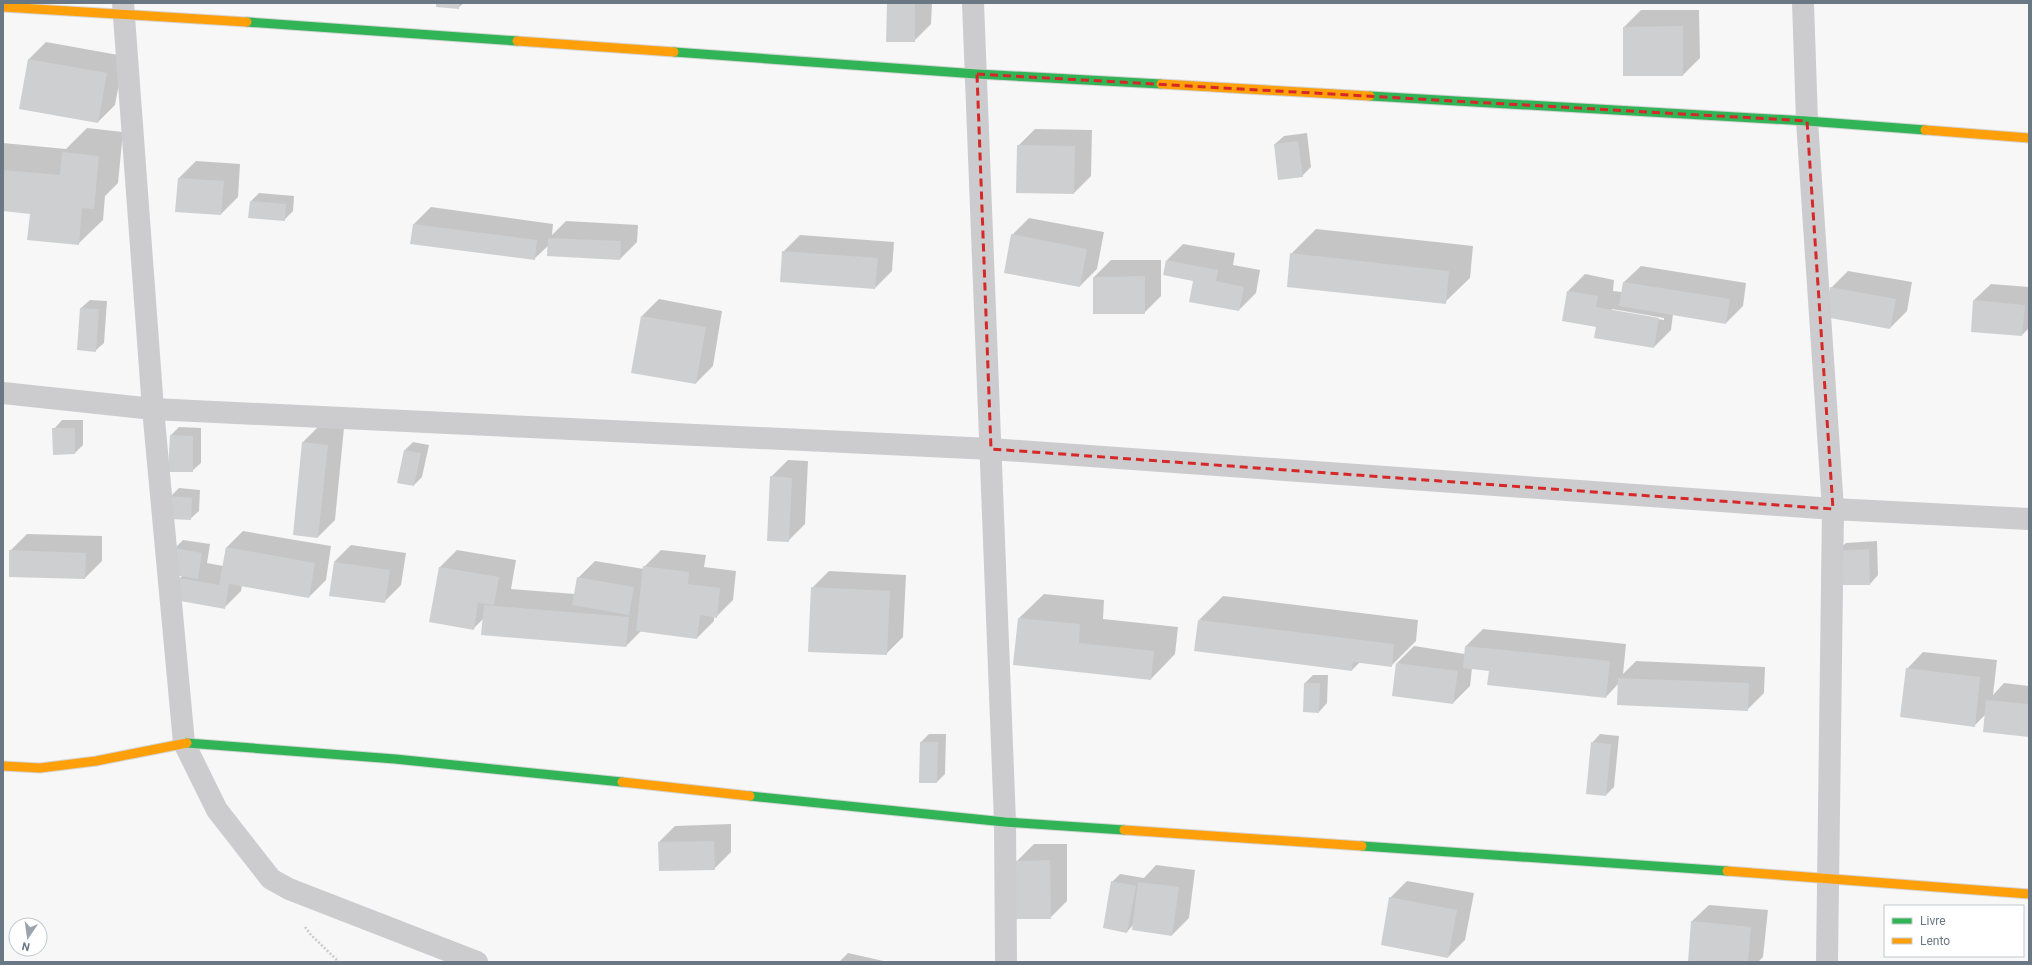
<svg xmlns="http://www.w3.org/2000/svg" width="2032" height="965" viewBox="0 0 2032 965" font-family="Roboto,sans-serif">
<rect width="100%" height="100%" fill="#f7f7f7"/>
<path fill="#0003" fill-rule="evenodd" d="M437,3H464L458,8Z
M888,3H932L931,24L914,41Z
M1641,10H1699L1700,58L1683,75L1624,27Z
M46,42L124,56L115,105L98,122L20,108L29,59Z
M87,128L123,132L118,183L105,196L103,220L78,244L31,213L3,210V143L66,149Z
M1035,129L1092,130L1091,176L1074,193L1018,146Z
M1307,133L1311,167L1302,176L1275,144L1284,136Z
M196,161L240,164L238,197L221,214L179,178Z
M259,193L294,196L293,211L284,220L251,201Z
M431,207L553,224L552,235L566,221L638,225L637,242L620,259L549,245L534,259L411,243L414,224Z
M1029,218L1104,232L1097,269L1080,286L1012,235Z
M1316,229L1473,246L1470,278L1445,302L1291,254Z
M800,235L894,242L892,271L875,288L783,252Z
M1183,244L1235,253L1233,265L1260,270L1256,293L1239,310L1194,280L1167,260Z
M1111,260H1161V296L1144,313L1094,277Z
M1641,266L1746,283L1743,306L1726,323L1673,314L1671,330L1654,347L1597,326L1568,291L1585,274L1614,280L1613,291L1622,292L1624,282ZM1612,309L1664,318V320L1612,311Z
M1848,271L1912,282L1907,311L1890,328L1831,288Z
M1991,284L2029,287V328L2022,335L1974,300Z
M659,299L722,311L713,366L696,383L642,316Z
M90,300L107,301L104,343L95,351L78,349L81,308Z
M62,420H83V445L75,453L54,454V429Z
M319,426L344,428L335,520L318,537L302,443Z
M179,427L201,428V463L192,471L171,435Z
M413,442L429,445L422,477L414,485L405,450Z
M788,460L808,461L805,524L788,541L771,477Z
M179,488L200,490L199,511L190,519L171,496Z
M243,531L331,546L326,580L309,597L242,585L241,591L224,608L176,599L180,578L183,575L175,548L183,540L210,544L207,563L223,566L226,548Z
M27,534L102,536V561L85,578L10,551Z
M1877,541L1878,575L1870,584L1837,551L1846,543Z
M351,545L406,553L401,585L384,602L334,562Z
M457,550L516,560L511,589L575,594L578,578L595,561L644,569V567L661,550L706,555L704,567L736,571L733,600L716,617L714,616V621L697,638L641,631L626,646L484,618L473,629L430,621L440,567Z
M829,571L906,575L903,637L886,654L812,588Z
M1044,594L1104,600L1103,619L1178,627L1175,654L1151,679L1019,618Z
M1223,596L1418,620L1416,641L1391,666L1360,662L1352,670L1199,620Z
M1483,629L1626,644L1623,674L1636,661L1765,667L1764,693L1747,710L1619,683L1606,697L1490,670L1472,668L1470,686L1453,703L1397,663L1414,646L1465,654L1466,646Z
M1923,652L1997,660L1993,695L2004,683L2029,686V736L1986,714L1974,726L1907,669Z
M1313,675H1328L1327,703L1319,712L1304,711L1305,683Z
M929,734H946L945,774L937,782L921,742Z
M1600,734L1619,736L1614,787L1606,795L1592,743Z
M731,824V852L714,869L659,842L675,826Z
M1034,844H1067V901L1050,918L1017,861Z
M1156,865L1195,870L1189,918L1172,935L1133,925L1127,932L1112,882L1120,874L1144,878Z
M1407,881L1474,893L1465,940L1448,957L1390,898Z
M1709,905L1768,910L1763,957L1758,962H1689L1692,921Z
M848,953L888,962H839Z"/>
<path fill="#cecfd0" d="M436,3H459V9L436,7Z
M887,3H915V42H886Z
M1683,26V76H1623V27Z
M28,59L107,73L98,123L19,109Z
M1298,141L1303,177L1278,180L1274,144Z
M1017,145L1075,146L1074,194L1016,193Z
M62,152L99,156L94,209L82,208L79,245L27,240L30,214L3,211V170L60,175Z
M178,178L224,181L221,215L175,212Z
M250,201L286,204L285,221L248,218Z
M413,224L537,240L535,260L410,244Z
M1011,234L1087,249L1080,287L1004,273Z
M548,238L621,241L620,260L547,256Z
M782,251L878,258L875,289L780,282Z
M1290,253L1449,271L1446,304L1287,287Z
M1166,260L1218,270L1216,281L1244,287L1239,311L1189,302L1193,281L1163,275Z
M1145,276V314H1093V277Z
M1623,282L1730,299L1726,324L1619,306Z
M1830,287L1896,299L1890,329L1825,317Z
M1567,291L1598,296L1596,307L1659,318L1654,348L1594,338L1596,327L1562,321Z
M1973,300L2025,305L2022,336L1971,332Z
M80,308L99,309L96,352L77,350Z
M641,316L706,327L696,384L631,373Z
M52,428H75V454L53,455Z
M170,435L193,436V472H168Z
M302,442L328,445L318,538L293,535Z
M404,450L421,453L414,486L397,483Z
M770,476L792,478L789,542L767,541Z
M170,496L192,498L191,520L169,519Z
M226,547L315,563L309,598L229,584L225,609L175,600L179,578L219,585Z
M174,548L202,553L198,579L169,574Z
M1869,549L1870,585H1838L1836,551Z
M9,550L86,553L85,579L9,577Z
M334,562L390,570L385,603L329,596Z
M643,566L689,572L688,584L720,588L717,618L700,615L697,639L636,631Z
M439,567L499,577L494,605L478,603L474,630L429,622Z
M577,577L634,587L629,615L572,605Z
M811,587L890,591L887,655L808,652Z
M484,605L629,617L626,647L481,635Z
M1018,618L1080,624L1079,643L1154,651L1151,680L1013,665Z
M1198,620L1394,644L1392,667L1353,662L1352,671L1194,651Z
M1465,646L1610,661L1606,698L1487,685L1489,671L1463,668Z
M1396,663L1458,671L1453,704L1392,696Z
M1906,668L1980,677L1975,727L1900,717Z
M1618,678L1749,683L1748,711L1617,705Z
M1304,683H1320L1319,713L1303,712Z
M1986,700L2029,704V737L1983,732Z
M920,742H938L937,783H919Z
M1591,742L1611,744L1606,796L1586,794Z
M714,841L715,870L659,871L658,842Z
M1050,860L1051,919H1016V861Z
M1111,881L1136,886L1127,933L1103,928Z
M1138,882L1179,887L1172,936L1132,930Z
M1389,897L1457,910L1448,958L1381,945Z
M1691,921L1751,927L1748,962H1688Z"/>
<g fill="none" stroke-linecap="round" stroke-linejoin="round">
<defs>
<path id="fast" d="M247,22L517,41
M674,52L977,74L1161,84
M1370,96L1807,121L1925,130
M187,743L395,759L622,782
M750,796L1005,822L1124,830
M1362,846L1727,871"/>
<path id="slow" d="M3,7L247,22
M517,41L674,52
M1161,84L1370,96
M1925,130L2029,138
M3,766L40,768L96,761L187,743
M622,782L750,796
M1124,830L1362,846
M1727,871L2029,894"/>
</defs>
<use href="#fast" stroke="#d3d4d5" stroke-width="11"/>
<use href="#slow" stroke="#d3d4d5" stroke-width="11"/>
<path stroke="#c9cacb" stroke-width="2.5" stroke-dasharray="2 2" stroke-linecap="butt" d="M305,927L311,935L339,962"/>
<path stroke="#ccccce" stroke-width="22" d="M123,3L153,409L184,743L217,810L271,879L289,889L477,962
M973,3L1005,822L1006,962
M1803,3L1807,121L1833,509L1827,962
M3,393L153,409L991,449L1833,509L2029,519"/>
<use href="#fast" stroke="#30b455" stroke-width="9"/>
<use href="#slow" stroke="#ff9f0a" stroke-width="9"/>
</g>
<path fill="none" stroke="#d62828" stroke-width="3" stroke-dasharray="8 5" stroke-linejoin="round" d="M977,74L1807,121L1833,509L991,449Z"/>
<rect width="2032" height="965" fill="none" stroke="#6a7784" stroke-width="8"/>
<rect x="1884" y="905" width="140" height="52" fill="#ffffff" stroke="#c3c9ce"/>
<rect x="1892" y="918" width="20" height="6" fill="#30b455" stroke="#c3c9ce"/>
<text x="1920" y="925" font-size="12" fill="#6a7784">Livre</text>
<rect x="1892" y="938" width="20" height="6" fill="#ff9f0a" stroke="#c3c9ce"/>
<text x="1920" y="945" font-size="12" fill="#6a7784">Lento</text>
<g transform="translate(28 937) rotate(193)"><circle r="19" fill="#ffffff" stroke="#c3c9ce"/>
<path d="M0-3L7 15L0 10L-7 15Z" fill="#9ba4ac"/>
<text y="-6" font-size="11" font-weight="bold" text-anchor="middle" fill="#6a7784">N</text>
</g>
</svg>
